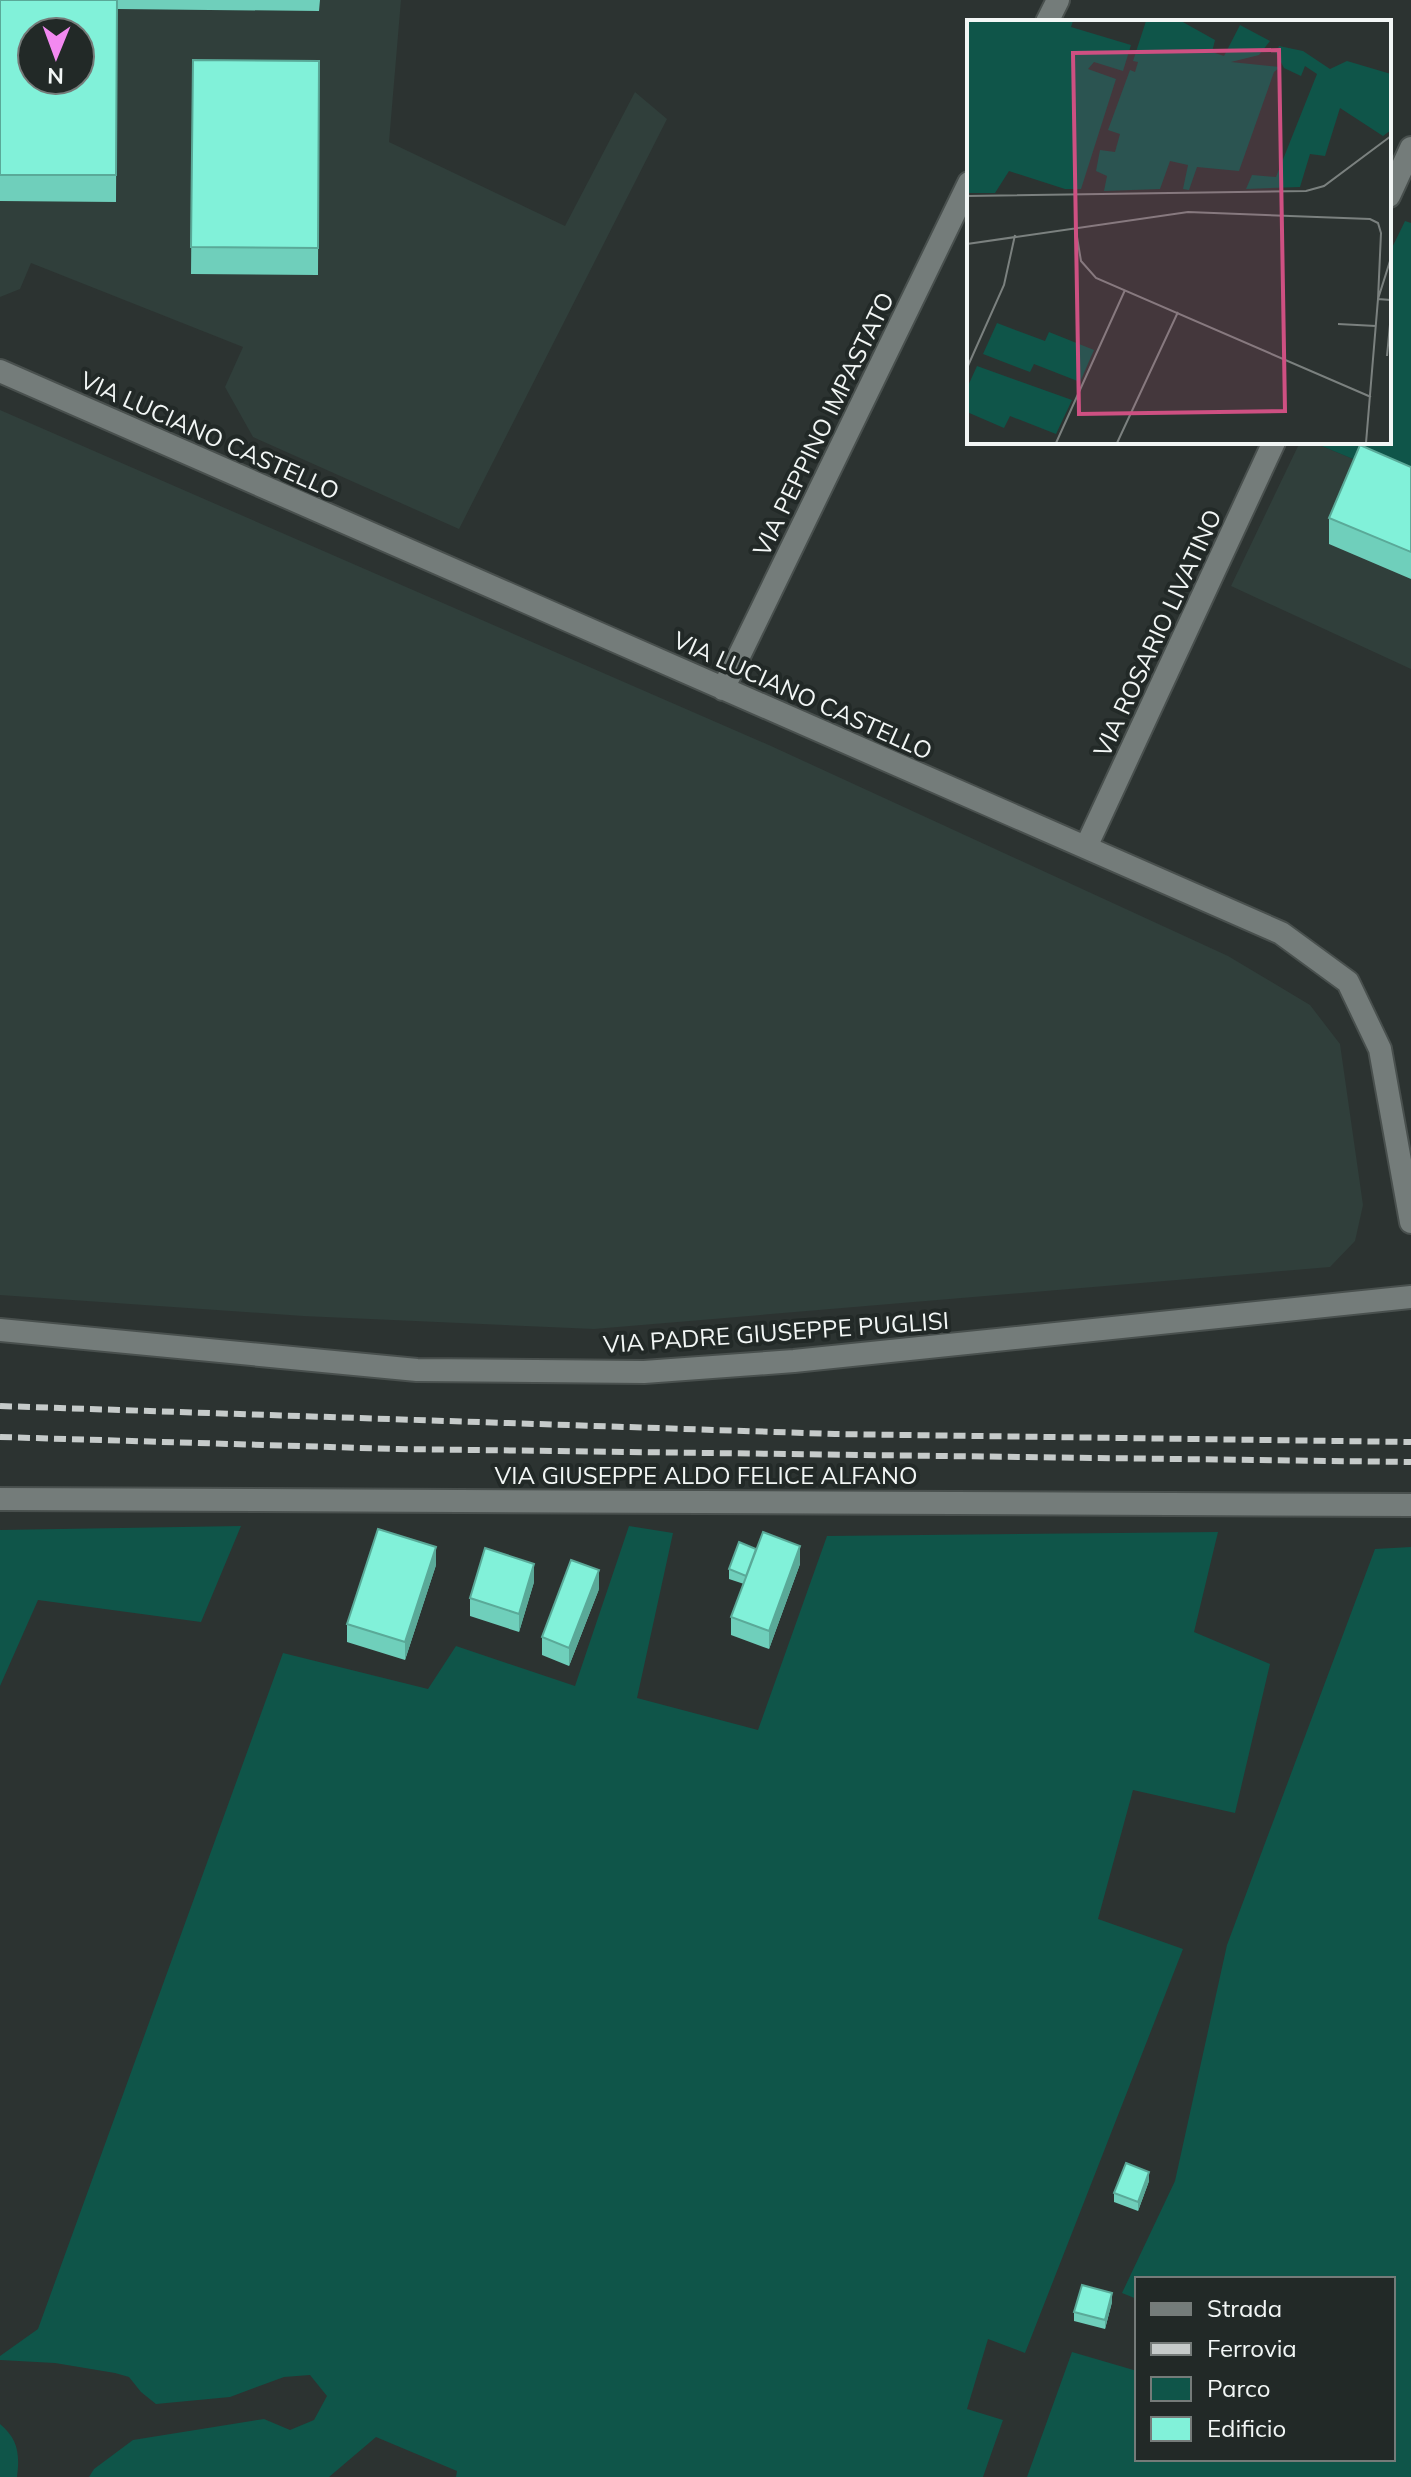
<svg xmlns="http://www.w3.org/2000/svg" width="1411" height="2477" viewBox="0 0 1411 2477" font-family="Mulish,sans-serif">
<rect width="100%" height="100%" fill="#2c3331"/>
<path fill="#303f3b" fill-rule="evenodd" d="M0,0H401L389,142L565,226L635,92L667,119L459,529L253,437L225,387L243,347L31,263L20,289L0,297ZM32,32H80V80H32Z
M0,410L771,746L1228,956L1310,1005L1340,1044L1363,1205L1355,1241L1330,1267L594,1329L303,1316L0,1295Z
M1300,442H1312L1411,483V669L1231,586Z"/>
<path fill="#0f5549" d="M1405,221L1411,223V483L1312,442H1389V254Z
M241,1526L201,1622L38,1600L0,1686V1530Z
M629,1526L673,1533L637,1698L758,1730L827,1536L1218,1532L1194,1632L1270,1664L1235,1813L1133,1790L1098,1919L1183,1949L1025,2353L988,2339L967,2409L1003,2420L983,2477H456L457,2471L376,2437L329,2477H89L94,2469L133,2440L264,2419L290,2430L314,2420L327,2396L310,2375L284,2377L230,2397L156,2404L141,2392L129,2377L115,2373L55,2363L0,2360V2356L38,2329L283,1653L428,1689L456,1646L575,1686Z
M1411,1547V2477H1027L1072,2352L1137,2371V2459H1393V2279H1137V2299L1122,2293L1175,2181L1227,1945L1375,1549Z
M0,2424C18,2439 20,2454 17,2477H0Z"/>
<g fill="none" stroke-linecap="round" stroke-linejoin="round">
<defs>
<path id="minor" d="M1047,22L1058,0
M1389,196L1411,148
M0,371L1281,933L1348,982L1380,1049L1411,1222
M723,689L969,183
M1086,847L1274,442
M0,1330L417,1370L644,1372L794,1361L1411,1297
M0,1499L1411,1505"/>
</defs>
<use href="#minor" stroke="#49504e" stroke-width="26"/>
<use href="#minor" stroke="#747c7a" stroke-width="22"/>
<path stroke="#c6cbca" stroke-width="6" stroke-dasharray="12 6" stroke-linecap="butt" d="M0,1406L835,1434L1411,1442
M0,1437L397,1449L1411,1462"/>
</g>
<path fill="#6fcfbb" d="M0,0H320L319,11L117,9L116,202L0,201Z
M193,60L319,61L318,275L191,274Z
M1411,467V579L1329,544V518Z
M800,1564L769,1649L731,1635V1617L744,1584L729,1579V1569Z
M436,1565L405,1660L347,1642V1624Z
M534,1582L519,1632L470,1616V1598Z
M599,1589L569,1666L542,1655V1637Z
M1149,2181L1138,2211L1114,2202V2193Z
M1112,2302L1105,2329L1074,2321V2312Z"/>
<path fill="#5aa998" d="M800,1546V1564L769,1649V1631Z
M436,1547V1565L405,1660V1642Z
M534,1564V1582L519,1632V1614Z
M599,1570V1589L569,1666V1648Z
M1149,2172V2181L1138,2211V2202Z
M1112,2293V2302L1105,2329V2320Z"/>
<path fill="#81f1d9" stroke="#5aa998" stroke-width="2" fill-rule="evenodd" d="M0,0H117L116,175H0ZM32,32H80V80H32Z
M193,60L319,61L318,248L191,247Z
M1360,445L1411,467V552L1329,518Z
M378,1529L436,1547L405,1642L347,1624Z
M763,1532L800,1546L769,1631L731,1617Z
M739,1542L756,1549L746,1576L729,1569Z
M485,1548L534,1564L519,1614L470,1598Z
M571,1560L599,1570L569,1648L542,1637Z
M1126,2163L1149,2172L1138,2202L1114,2193Z
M1082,2285L1112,2293L1105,2320L1074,2312Z"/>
<g text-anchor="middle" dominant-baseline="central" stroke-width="8" stroke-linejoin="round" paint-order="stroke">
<g font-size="24" fill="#f2f6f5" stroke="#222927">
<text transform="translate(823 424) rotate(-64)">VIA PEPPINO IMPASTATO</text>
<text transform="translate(210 435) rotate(24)">VIA LUCIANO CASTELLO</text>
<text transform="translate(1157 633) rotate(-65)">VIA ROSARIO LIVATINO</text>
<text transform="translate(803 695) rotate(24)">VIA LUCIANO CASTELLO</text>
<text transform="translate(776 1332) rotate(-4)">VIA PADRE GIUSEPPE PUGLISI</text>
<text x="706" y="1475">VIA GIUSEPPE ALDO FELICE ALFANO</text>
</g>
</g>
<g transform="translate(967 20)">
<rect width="424" height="424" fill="#2c3331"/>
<path d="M0,1H106L104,7L164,25L156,51L127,42L121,49L149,59L114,169H98L42,151L28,173H0ZM179,1H214L248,20L245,32L257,36L273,5L303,21L292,35L264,42L313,47L307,52L272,151L230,147L222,170L216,169L221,145L203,141L193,169L137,171L140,156L129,151L133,130L148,132L153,114L141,110L163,50L168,52L171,42L166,41ZM312,26L336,31L363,49L380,41L424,54V110L416,116L373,88L358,136L343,134L333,167L279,169L285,155L309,157L350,54L338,46L334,56L317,48L309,33ZM30,303L78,321L82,312L127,330L113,362L67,344L63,352L16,334ZM10,346L105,380L89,414L43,396L37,408L0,392V368Z" fill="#0f5549"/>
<path fill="none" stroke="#7b817f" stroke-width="2" d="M0,176L339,171L357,166L424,116M108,205L114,241L129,258L404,377M0,224L221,192L403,199L411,203L414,213L411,279L424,280M371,304L409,306M420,336L424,294M0,348L37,265L48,215M89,423L158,270M150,423L211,292M399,423L411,279L423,241L424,140"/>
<path fill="#ce5082" fill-opacity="0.15" stroke="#ce5082" stroke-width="4" d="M312,30L318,391L112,394L106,33Z"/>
<rect width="424" height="424" fill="none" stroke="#f2f6f5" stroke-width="4"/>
</g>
<rect x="1135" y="2277" width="260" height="184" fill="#222927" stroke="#757b79" stroke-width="2"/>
<rect x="1151" y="2303" width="40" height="12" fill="#747c7a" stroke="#757b79" stroke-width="2"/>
<text x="1207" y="2317" font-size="24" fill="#f2f6f5">Strada</text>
<rect x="1151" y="2343" width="40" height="12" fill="#c6cbca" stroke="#757b79" stroke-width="2"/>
<text x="1207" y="2357" font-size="24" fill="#f2f6f5">Ferrovia</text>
<rect x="1151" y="2377" width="40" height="24" fill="#0f5549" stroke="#757b79" stroke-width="2"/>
<text x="1207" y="2397" font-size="24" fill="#f2f6f5">Parco</text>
<rect x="1151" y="2417" width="40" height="24" fill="#81f1d9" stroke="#757b79" stroke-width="2"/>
<text x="1207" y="2437" font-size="24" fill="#f2f6f5">Edificio</text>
<g transform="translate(56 56) rotate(181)"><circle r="38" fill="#222927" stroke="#757b79" stroke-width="2"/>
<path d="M0-6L14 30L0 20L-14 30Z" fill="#f389f1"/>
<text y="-12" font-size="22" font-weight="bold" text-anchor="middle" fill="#f2f6f5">N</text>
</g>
</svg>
